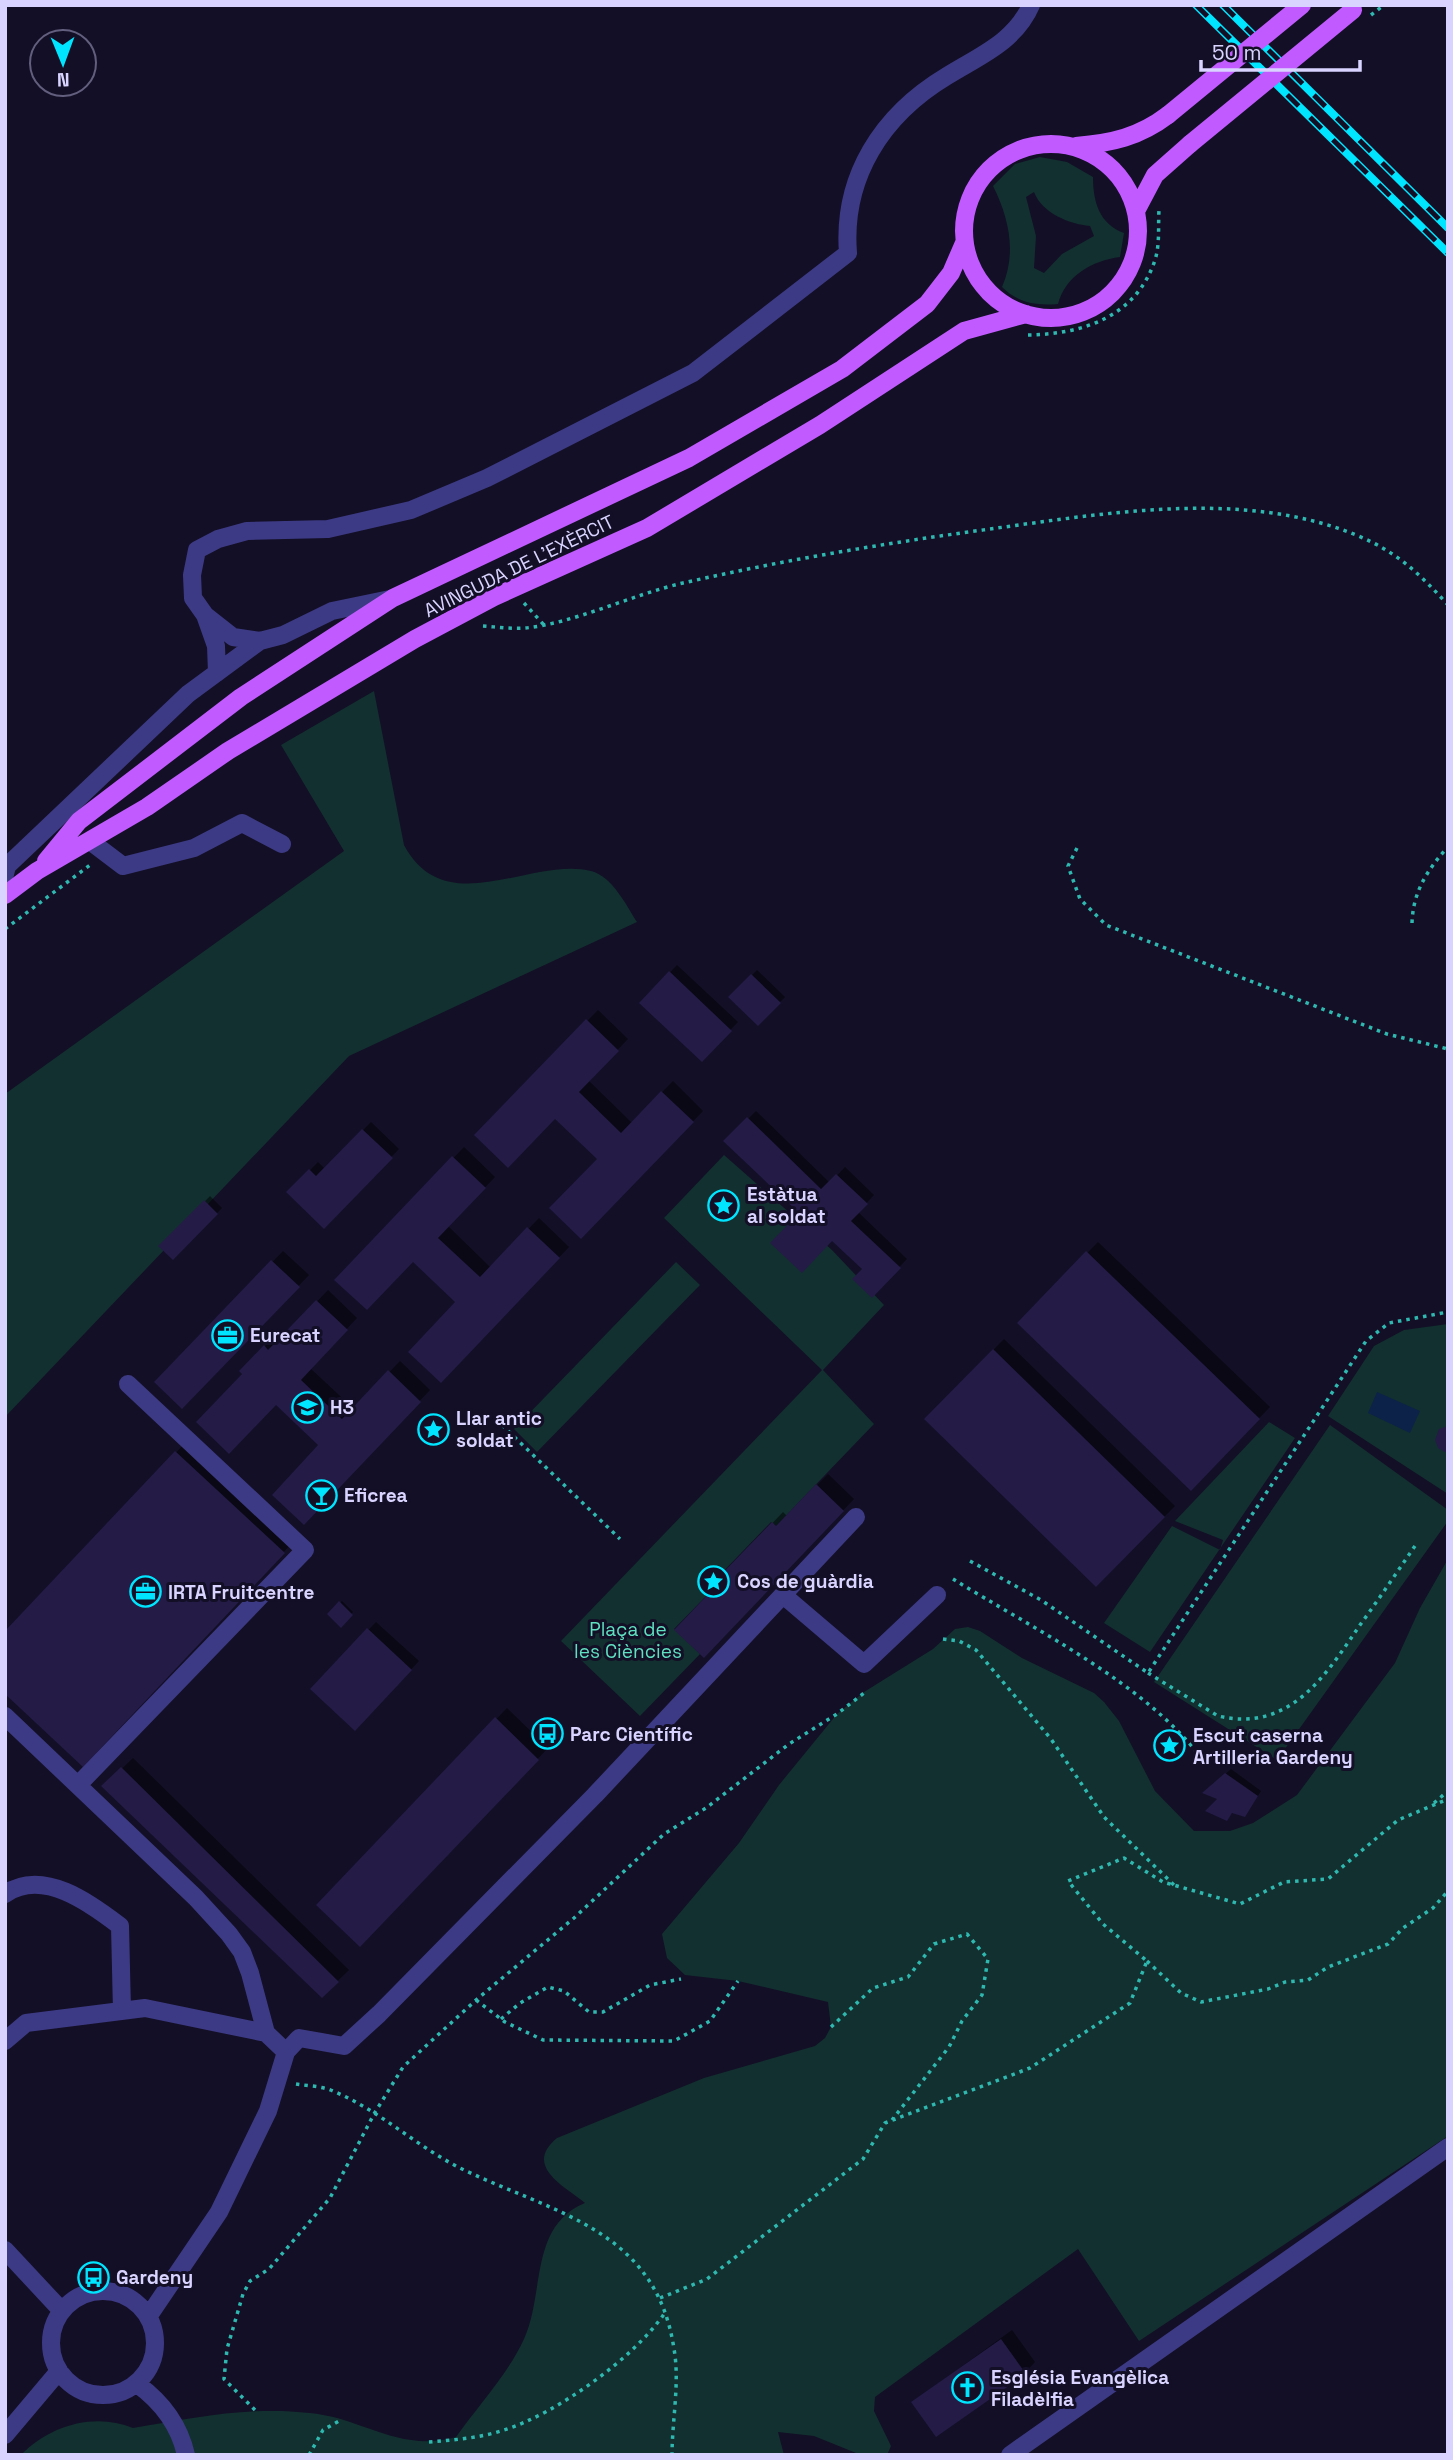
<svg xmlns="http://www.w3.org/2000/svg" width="1453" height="2460" viewBox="0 0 1453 2460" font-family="'Space Grotesk',sans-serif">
<rect width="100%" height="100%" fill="#130f26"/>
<path fill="#12302f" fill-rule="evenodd" d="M1040,157L1067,162L1093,177C1093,201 1099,224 1124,233L1120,257C1092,261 1066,275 1058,304C1036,306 1018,303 1002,287C1017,253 1009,218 993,186L1015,164ZM1034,192C1042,213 1069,224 1090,226L1094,236L1062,254L1044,273L1034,268L1036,236L1026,197Z
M374,691L404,845C446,923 531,856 591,871C613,877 626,905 637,922L349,1056L5,1417V1094L344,851L281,745Z
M724,1155L832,1250L884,1305L823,1370L874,1424L776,1526L771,1522L714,1581L711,1585L714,1588L674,1629L700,1654L640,1716L561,1641L822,1370L664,1218Z
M676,1262L700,1285L537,1452L514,1429Z
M1448,1324V1494L1328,1416L1374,1346L1404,1330Z
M1269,1422L1295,1438L1150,1652L1104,1623L1172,1526L1220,1550L1223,1540L1175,1521Z
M1330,1425L1448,1510V1521L1277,1760L1154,1682Z
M1448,1559V2136L1139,2341L1078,2249L875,2397L874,2411L891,2446L887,2455H861L814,2436L778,2432L784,2455H21C49,2426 94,2412 133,2428C193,2418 248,2406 310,2413C363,2418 399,2453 456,2437C478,2406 508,2374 524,2339C545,2293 529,2226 585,2203C564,2186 523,2166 557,2138L704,2078L815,2046L825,2038L831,2027L828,2002L738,1981L685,1975L667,1958L662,1934L739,1843L779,1785L837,1714L864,1692L933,1649L955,1629L968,1627L980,1631L1022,1658L1094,1693L1104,1702L1119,1721L1155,1791L1194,1831H1230L1253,1823L1297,1795L1395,1663L1420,1608Z"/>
<path fill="#0c2248" d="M1377,1392L1420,1411L1410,1433L1368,1413Z"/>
<path fill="#0007" d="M677,965L738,1022L702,1059L641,1003Z
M757,970L785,997L758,1024L731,997Z
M598,1010L628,1039L588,1080L632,1123L673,1081L703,1111L581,1237L599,1158L555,1116L476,1135Z
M756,1111L830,1183L845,1167L874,1195L858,1212L907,1259L872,1295L864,1269L726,1141Z
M371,1122L399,1149L324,1226L289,1192L318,1162L325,1169Z
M464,1147L495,1177L448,1226L491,1268L539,1218L569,1247L441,1381L458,1302L413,1260L337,1280Z
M210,1196L222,1208L173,1258L161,1246Z
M1098,1242L1270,1407L1191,1488L1019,1323Z
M283,1251L309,1275L182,1407L157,1382Z
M328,1290L357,1318L310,1368L354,1409L400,1361L430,1390L304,1522L321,1445L245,1374L265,1346L275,1336L280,1340Z
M1004,1339L1175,1506L1096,1585L926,1419Z
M187,1441L294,1541L93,1754L5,1634Z
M828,1474L854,1499L704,1656L716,1589L713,1585L783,1512L787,1516Z
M342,1601L353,1612L341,1625L329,1614Z
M376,1622L419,1661L355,1729L312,1689Z
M507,1708L548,1748L360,1945L318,1905Z
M133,1758L349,1970L322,1996L104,1786Z
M1231,1769L1261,1791L1249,1810L1233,1812L1226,1819L1220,1798L1205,1793Z
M1012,2330L1035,2362L1025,2373L913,2402Z"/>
<path fill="#241b47" d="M669,971L732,1031L702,1062L639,1003Z
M751,974L781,1003L758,1026L728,997Z
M586,1019L619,1051L579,1092L621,1133L661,1091L694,1122L581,1239L549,1208L597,1159L555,1119L508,1168L474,1135Z
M747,1117L821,1189L836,1174L868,1204L851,1221L901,1268L872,1298L852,1279L862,1269L832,1241L802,1273L770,1243L799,1213L723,1141Z
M362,1129L393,1158L324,1229L286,1192L309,1169L316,1176Z
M452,1156L486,1188L438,1238L480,1277L527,1227L560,1258L441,1383L408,1352L455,1302L413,1262L367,1310L334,1280Z
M204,1200L218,1214L173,1260L158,1246Z
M1086,1251L1260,1419L1191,1491L1017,1323Z
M271,1260L300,1287L182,1409L154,1382Z
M316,1300L348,1330L301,1380L342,1419L388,1370L421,1402L304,1525L272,1495L318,1445L276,1405L229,1454L196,1422L242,1374L239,1371L264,1345L268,1350Z
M993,1349L1165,1517L1096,1587L924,1419Z
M1448,1426V1452H1445L1438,1448L1435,1440L1439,1429Z
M175,1451L285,1553L83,1767L5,1694V1631Z
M816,1484L844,1511L704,1658L674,1630L714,1588L711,1585L772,1522L776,1526Z
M339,1601L353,1615L341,1628L327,1614Z
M367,1628L412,1670L355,1731L310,1689Z
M495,1717L539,1760L360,1947L316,1905Z
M121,1767L339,1982L322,1998L101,1786Z
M1225,1773L1258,1796L1245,1817L1232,1813L1227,1821L1205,1811L1217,1799L1202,1793Z
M1001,2339L1026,2374L936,2437L911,2402Z"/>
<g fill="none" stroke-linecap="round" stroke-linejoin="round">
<path stroke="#2fb8b0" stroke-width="3.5" stroke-dasharray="3.5 5" stroke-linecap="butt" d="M1028,335C1083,334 1136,317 1155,260C1160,244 1158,227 1159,210
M524,603L544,625
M483,626C497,627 511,629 525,628C572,624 634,594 683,583C784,560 887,543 990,529C1107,513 1244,489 1356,535C1396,551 1420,574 1448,605
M1077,848L1068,866L1080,899L1106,925L1387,1034L1448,1049
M1412,923C1413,892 1427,870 1448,847
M5,929L90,865
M502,1425L620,1539
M970,1561L1041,1600L1148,1673L1366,1341L1389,1323L1448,1312
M953,1579C1035,1630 1149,1685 1205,1763
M943,1639L959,1641L976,1650L1051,1739L1104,1817L1174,1885
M1148,1673L1218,1716C1290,1733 1326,1675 1360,1625C1379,1599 1397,1572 1415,1546
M1434,1803L1448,1791
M1147,1961L1181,1993L1201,2002L1268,1989L1285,1982L1308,1980L1328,1967L1388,1944L1403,1928L1433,1908L1448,1891
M476,2000L505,2022L543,2040L674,2041L710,2021L738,1981
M501,2019L520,2003L548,1987L564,1991L589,2012H603L650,1985L681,1979
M831,2027L873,1988L908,1977L934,1944L967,1934L988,1959L982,1995L962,2021L949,2047L892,2120
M296,2084C308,2086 322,2086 333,2091C379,2110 416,2146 460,2168C552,2213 656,2228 674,2349C680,2382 672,2421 672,2455
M660,2298L707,2279L863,2159L885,2123L1030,2068L1130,2003L1147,1961L1103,1924L1068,1881L1124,1858L1163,1882L1240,1904L1284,1882L1328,1879L1398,1820L1448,1799
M255,2410L224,2379L227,2349L243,2294L250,2281L269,2269L330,2198L374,2114L403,2067L476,2000L574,1918L664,1834L706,1808L789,1744L837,1714L864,1693
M429,2442C454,2440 480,2438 504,2430C556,2414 634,2358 664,2314
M309,2455L323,2430L339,2421"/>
<path stroke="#3d3a85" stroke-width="18" d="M205,615L233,637L260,641
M217,673L216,646L205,615L193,598L192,575L197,550L218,539L247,531L328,529L411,510L487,478L693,373L848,253C842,177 882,115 947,76C979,56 1015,42 1031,5
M90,841L123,866L194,848L242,823L282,844
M5,874L7,866L188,694L260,641L283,635L332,611L390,599
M783,1595L864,1664L937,1595
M5,1716L196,1898L229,1934L242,1952L250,1973L266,2033
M78,1785L305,1550L128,1384
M5,1894C43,1868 90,1903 120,1926L122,2011
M5,2041L26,2023L145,2008L266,2033L286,2052
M5,2250L62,2311
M51 2343a52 52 0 1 1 104 0a52 52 0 1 1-104 0Z
M148,2317L219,2212L268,2111L286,2052L299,2038L344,2046L379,2014L595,1795L856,1517
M137,2384C162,2402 179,2424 186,2455
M5,2435L59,2371
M1010,2455L1448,2147"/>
<path stroke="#c25bff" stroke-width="18" d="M964 231a87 87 0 1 1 174 0a87 87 0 1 1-174 0Z
M1076,146C1112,143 1139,137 1168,115
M1136,211L1155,175L1190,144
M46,861L79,821L241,697L393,598L689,458L842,369L927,304L951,273L964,243
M5,895L37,871L147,807L228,751L415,639L494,597L647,528L820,425L964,331L1026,314"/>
<defs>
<path id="rail" d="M1196,5L1448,253
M1223,5L1448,228"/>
</defs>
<use href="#rail" stroke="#00e5ff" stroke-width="8"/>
<use href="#rail" stroke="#130f26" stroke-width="5" stroke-dasharray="16" stroke-linecap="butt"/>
<path stroke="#2fb8b0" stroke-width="3.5" stroke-dasharray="3.5 5" stroke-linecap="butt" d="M1371,15L1384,5"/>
<path stroke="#c25bff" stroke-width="18" d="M1168,115L1302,5
M1190,144L1353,10"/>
</g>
<defs>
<symbol id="sight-ring" viewBox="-11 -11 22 22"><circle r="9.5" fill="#130f26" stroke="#00e5ff" stroke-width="1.5"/><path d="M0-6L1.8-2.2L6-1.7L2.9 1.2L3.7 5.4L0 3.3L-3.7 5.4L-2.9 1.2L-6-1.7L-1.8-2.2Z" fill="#00e5ff"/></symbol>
<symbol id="office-ring" viewBox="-11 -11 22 22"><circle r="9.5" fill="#130f26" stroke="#00e5ff" stroke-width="1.5"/><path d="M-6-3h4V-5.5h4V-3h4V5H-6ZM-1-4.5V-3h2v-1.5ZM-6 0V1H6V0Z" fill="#00e5ff"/></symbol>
<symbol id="university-ring" viewBox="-11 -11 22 22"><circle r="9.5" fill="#130f26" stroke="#00e5ff" stroke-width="1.5"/><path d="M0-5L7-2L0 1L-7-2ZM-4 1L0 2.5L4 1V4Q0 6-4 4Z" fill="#00e5ff"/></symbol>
<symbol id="bar-ring" viewBox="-11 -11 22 22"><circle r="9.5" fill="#130f26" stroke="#00e5ff" stroke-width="1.5"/><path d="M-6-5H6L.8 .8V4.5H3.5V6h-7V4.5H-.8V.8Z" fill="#00e5ff"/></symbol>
<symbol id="bus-ring" viewBox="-11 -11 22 22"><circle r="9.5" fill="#130f26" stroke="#00e5ff" stroke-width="1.5"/><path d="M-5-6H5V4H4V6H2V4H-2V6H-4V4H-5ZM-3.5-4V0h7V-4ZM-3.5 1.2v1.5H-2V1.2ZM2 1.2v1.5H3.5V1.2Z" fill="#00e5ff"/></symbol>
<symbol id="church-ring" viewBox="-11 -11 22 22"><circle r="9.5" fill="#130f26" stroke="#00e5ff" stroke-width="1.5"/><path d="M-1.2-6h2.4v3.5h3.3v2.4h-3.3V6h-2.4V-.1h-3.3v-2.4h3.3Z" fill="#00e5ff"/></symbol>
</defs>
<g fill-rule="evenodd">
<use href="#sight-ring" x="706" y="1188" width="35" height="35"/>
<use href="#office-ring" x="210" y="1318" width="35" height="35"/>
<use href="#university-ring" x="290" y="1390" width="35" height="35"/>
<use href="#sight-ring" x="416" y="1412" width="35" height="35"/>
<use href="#bar-ring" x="304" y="1478" width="35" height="35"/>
<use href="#sight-ring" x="696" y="1564" width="35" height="35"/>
<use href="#office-ring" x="128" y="1574" width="35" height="35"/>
<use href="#bus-ring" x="530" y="1716" width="35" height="35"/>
<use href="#sight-ring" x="1152" y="1728" width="35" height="35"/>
<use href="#bus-ring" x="76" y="2260" width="35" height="35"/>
<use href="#church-ring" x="950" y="2370" width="35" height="35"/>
</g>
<g text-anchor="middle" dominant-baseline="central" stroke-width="6" stroke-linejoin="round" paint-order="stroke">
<g font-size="19" fill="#d9d4ff" stroke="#130f26">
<text transform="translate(519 566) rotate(-26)">AVINGUDA DE L'EXÈRCIT</text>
</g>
<g font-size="19" font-weight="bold" fill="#d9d4ff" stroke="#130f26" text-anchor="start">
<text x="747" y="1194">Estàtua<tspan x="747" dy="22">al soldat</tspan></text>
<text x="250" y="1335">Eurecat</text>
<text x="330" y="1407">H3</text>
<text x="456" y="1418">Llar antic<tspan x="456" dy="22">soldat</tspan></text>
<text x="344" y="1495">Eficrea</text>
<text x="737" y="1581">Cos de guàrdia</text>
<text x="168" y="1592">IRTA Fruitcentre</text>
<text x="570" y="1734">Parc Científic</text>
<text x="1193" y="1735">Escut caserna<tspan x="1193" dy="22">Artilleria Gardeny</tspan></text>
<text x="116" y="2277">Gardeny</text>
<text x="991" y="2377">Església Evangèlica<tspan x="991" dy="22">Filadèlfia</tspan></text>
</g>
<g font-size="19" fill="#5fe0c0" stroke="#130f26">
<text x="628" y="1629">Plaça de<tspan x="628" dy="22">les Ciències</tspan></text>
</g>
</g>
<rect width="1453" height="2460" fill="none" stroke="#d9d4ff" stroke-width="14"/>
<g transform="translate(63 63) rotate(179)"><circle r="33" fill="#130f26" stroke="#625e7d" stroke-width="2"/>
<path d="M0-5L12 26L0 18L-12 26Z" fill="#00e5ff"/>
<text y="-10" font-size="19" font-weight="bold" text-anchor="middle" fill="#d9d4ff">N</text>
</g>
<path d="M1201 60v10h159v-10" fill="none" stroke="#d9d4ff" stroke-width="3.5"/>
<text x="1212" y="60" font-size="21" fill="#d9d4ff" stroke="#130f26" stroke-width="5" paint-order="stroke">50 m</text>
</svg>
